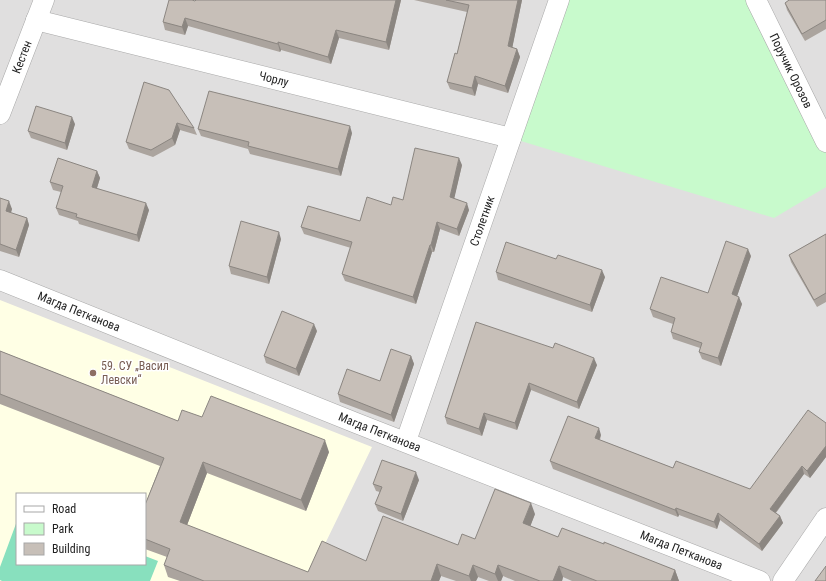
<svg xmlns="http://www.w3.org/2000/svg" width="826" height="581" viewBox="0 0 826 581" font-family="'Roboto Condensed',sans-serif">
<rect width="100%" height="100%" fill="#f2efe9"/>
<path fill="#e0dfdf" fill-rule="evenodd" d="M0,0H826V581H0ZM17,494H145V564H17Z"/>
<path fill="#ffffe5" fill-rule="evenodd" d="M0,300L372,447L307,581H0ZM17,494H145V564H17Z"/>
<path fill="#c8facc" d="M559,0H756L826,142V187L774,218L511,138Z"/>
<path fill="#88e0be" d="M17,521V564H145V556L158,561L150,581H2L0,580V567Z"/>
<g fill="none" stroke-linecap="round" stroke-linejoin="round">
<defs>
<g id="minor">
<path id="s1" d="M756,0L826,142"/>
<path id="s2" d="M36,20L511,138"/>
<path id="s3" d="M0,114L44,0"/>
<path id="s4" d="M0,280L356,423L760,581"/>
<path id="s5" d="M406,441L559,0"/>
<path d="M783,581L826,518"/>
</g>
</defs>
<use href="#minor" stroke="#a9a9a9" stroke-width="21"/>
<use href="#minor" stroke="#fff" stroke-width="20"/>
</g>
<path fill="#aba49e" d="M196,0H401L389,50L339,38L331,64L281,50L280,52L188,26L185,35L165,30L163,22L195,1Z
M414,0H522L512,48L517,49L520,57L508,93L478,84L475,96L450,89L447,82L457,54L467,12Z
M788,0H826V29L805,41L787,10L785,3L788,1Z
M144,82L194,128L197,135L180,130L175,145L153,157L129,149L126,142Z
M75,124L67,150L31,138L28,131Z
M198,129L352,133L341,176L250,154L248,149L201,136Z
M462,165L454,198L469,210L459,236L440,229L434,252H432L416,304L345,281L342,274L351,248L304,234L301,227L360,221L391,205L403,200Z
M97,171L100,178L97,188L149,210L139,242L79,224L78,221L59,215L56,208L61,192L53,190L50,182Z
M0,198L12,209L11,213L27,218L29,225L19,257L0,251Z
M826,234V302L817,307L791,262L789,255Z
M281,239L269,284L231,274L229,266Z
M751,256L737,296L742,304L721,366L702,359L699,352L700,348L673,339L671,332L673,324L653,317L650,309L708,293Z
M496,272L605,277L592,312L498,280Z
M476,322L597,365L579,409L531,390L517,430L487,420L482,436L447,424L445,417Z
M317,331L299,376L266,363L264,356Z
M0,351L178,421L202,417L329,452L306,511L207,473L187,525L308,572L458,545L475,539L535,514L530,526L558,537L604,544L675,570L679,581H572L563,577L562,581H515L503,576L501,581H489L478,577L476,581H456L441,576L439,581H180L168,577L164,565L167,557L145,549V505L160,466L0,404Z
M411,356L414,364L394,422L340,402L338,394L380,381Z
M826,423V457L810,478L804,474L776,513L780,516L783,523L762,551L720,520L717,529L679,515L678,517L553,469L550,461L601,435L600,440L673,468L750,489Z
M419,480L403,521L378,511L375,504L380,492L376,491L373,484Z"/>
<path fill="#8b8681" d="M396,0H401L389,50L386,42Z
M518,0H522L511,54L508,46Z
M185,18L188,26L185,35L182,27Z
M336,30L339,38L331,64L328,57Z
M278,42L281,50L280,52L278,44Z
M517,49L520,57L508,93L505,86Z
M475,76L478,84L475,96L472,88Z
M72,117L75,124L67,150L65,143Z
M177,123L180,130L175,145L172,138Z
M350,126L352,133L341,176L338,169Z
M459,158L462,165L453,204L450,197Z
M97,171L100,178L95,194L92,187Z
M9,201L12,209L9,218L6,211Z
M146,203L149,210L139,242L137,235Z
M467,203L469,210L459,236L457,229Z
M27,218L29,225L19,257L16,250Z
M437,222L440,229L434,252L431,245Z
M279,232L281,239L269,284L267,277Z
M430,245L432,252L416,304L413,297Z
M748,249L751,256L735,302L732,294Z
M602,270L605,277L592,312L590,305Z
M739,297L742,304L721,366L718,358Z
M314,324L317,331L299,376L296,369Z
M411,356L414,364L394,422L391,415Z
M594,358L597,365L579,409L577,402Z
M529,383L531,390L517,430L515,423Z
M484,413L487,420L482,436L479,429Z
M599,428L601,435L597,445L595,438Z
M325,440L329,452L306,511L301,500Z
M826,446V457L810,478L807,471Z
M203,462L207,473L184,533L180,522Z
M802,466L804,474L773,516L770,509Z
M416,472L419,480L403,521L401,514Z
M531,503L535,514L527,535L523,523Z
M676,508L679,515L678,517L675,510Z
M718,513L720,520L717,529L714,522Z
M780,516L783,523L762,551L759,544Z
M437,564L441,576L439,581H431Z
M473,565L478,577L476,581H471L469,576Z
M498,565L503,576L501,581H498L495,574Z
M559,566L563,577L562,581H553Z
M675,570L679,581H671Z"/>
<path fill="#c7bfb8" stroke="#8b8681" d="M169,0H192L195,1L196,0H396L386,42L336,30L328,57L278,42V44L185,18L182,27L163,22Z
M446,0H518L508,46L517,49L505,86L475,76L472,88L447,82L455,53L457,54L469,5Z
M789,0H826V20L802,34L785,3Z
M144,82L169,90L194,128L177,123L172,138L151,150L126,142Z
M209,91L350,126L338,169L248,146L249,142L198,129Z
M36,106L72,117L65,143L28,131Z
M415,148L459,158L450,197L467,203L457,229L437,222L431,245H430L413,297L342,274L352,242L301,227L308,206L360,221L367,197L391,205L393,197L403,200Z
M58,158L97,171L92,187L146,203L137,235L76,217L77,214L56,208L63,186L50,182Z
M0,198L9,201L6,211L27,218L16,250L0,244Z
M241,221L279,232L267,277L229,266Z
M826,234V293L814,300L789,255Z
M726,241L748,249L732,294L739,297L718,358L699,352L702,343L671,332L675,318L650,309L661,277L708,293Z
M506,242L556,259L558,255L602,270L590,305L496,272Z
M282,311L314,324L296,369L264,356Z
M476,322L553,348L555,343L594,358L577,402L529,383L515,423L484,413L479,429L445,417Z
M391,349L411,356L391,415L338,394L347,369L380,381Z
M0,351L178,421L182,410L202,417L211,396L325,440L301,500L203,462L180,522L308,572L322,541L366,561L383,516L458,545L462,534L475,539L495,489L531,503L523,523L558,537L562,528L604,544V542L675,570L671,581H597L559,566L553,581H540L498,565L495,574L473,565L469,576L437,564L431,581H204L164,565L170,549L145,539V505L164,458L0,394Z
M808,410L826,423V446L807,471L802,466L770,509L780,516L759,544L718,513L714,522L676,508L675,510L550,461L568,416L599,428L595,438L673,468L676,461L750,489Z
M382,460L416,472L401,514L375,504L382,487L373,484Z
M826,566V581H815Z"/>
<circle fill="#8d6e63" stroke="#fff" stroke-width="1.5" cx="93" cy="373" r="4"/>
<g text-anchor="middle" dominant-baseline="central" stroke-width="3" stroke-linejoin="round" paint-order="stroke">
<g font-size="12" fill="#222" stroke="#fff">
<text stroke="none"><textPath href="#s3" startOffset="61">Кестен</textPath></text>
<text stroke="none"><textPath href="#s1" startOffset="79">Поручик Орозов</textPath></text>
<text stroke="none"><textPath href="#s2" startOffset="245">Чорлу</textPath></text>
<text stroke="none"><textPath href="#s5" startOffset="233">Столетник</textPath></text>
<text stroke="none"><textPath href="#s4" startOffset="85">Магда Петканова</textPath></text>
<text stroke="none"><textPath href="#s4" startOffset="409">Магда Петканова</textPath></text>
<text stroke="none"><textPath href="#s4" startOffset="733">Магда Петканова</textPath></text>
</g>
<g font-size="12" fill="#785e54" stroke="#fff" text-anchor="start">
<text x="101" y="366">59. СУ „Васил<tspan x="101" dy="14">Левски“</tspan></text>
</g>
</g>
<rect x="16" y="493" width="130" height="72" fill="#ffffff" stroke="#a7a7a7"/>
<rect x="24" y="506" width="20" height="6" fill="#ffffff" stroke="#a7a7a7"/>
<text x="52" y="513" font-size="12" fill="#222222">Road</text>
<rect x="24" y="523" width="20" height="12" fill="#c8facc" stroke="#a7a7a7"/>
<text x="52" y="533" font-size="12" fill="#222222">Park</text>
<rect x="24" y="543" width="20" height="12" fill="#c7bfb8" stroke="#a7a7a7"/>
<text x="52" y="553" font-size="12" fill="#222222">Building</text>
</svg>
